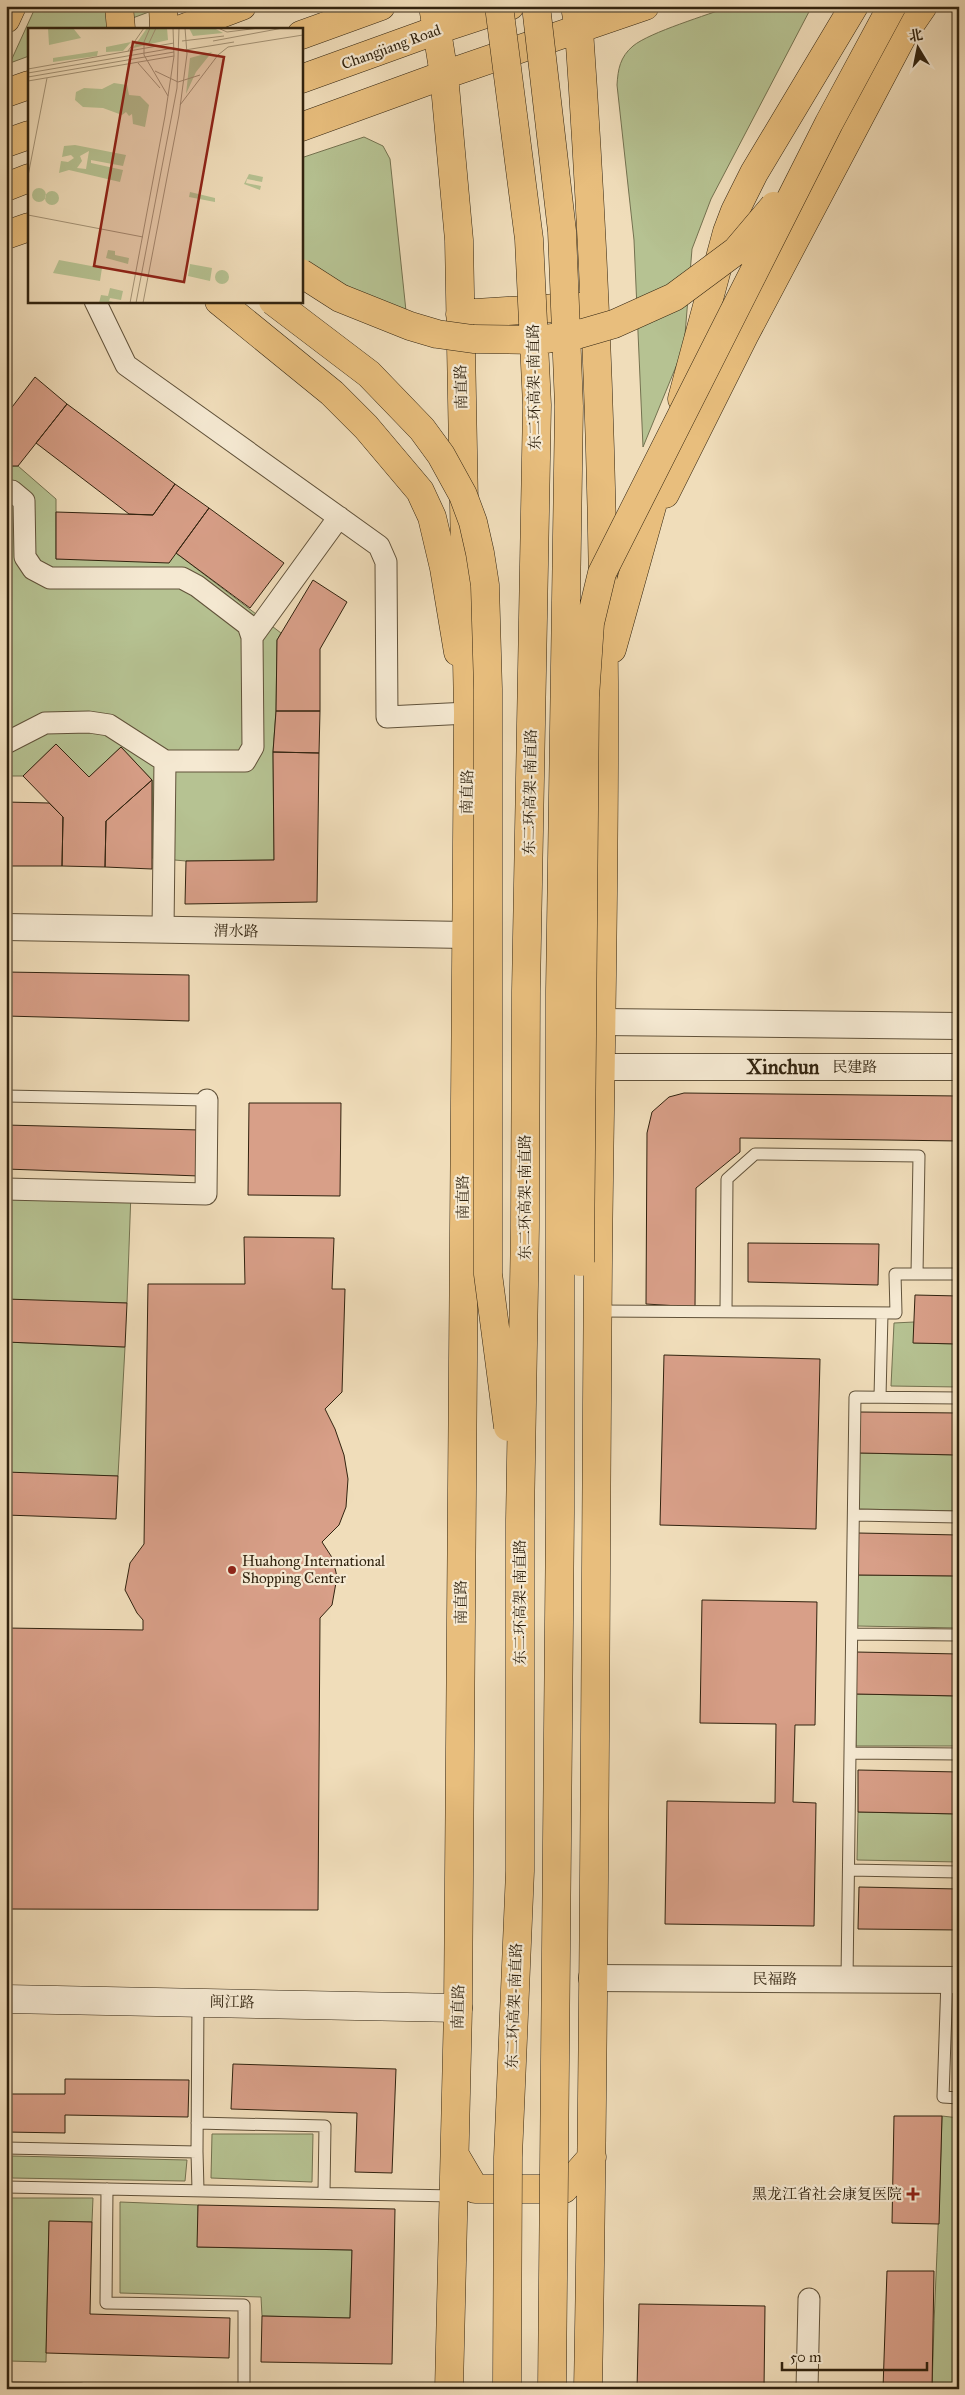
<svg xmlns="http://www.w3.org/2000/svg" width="965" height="2395" viewBox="0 0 965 2395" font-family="'IM FELL Great Primer','Noto Serif SC',serif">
<rect width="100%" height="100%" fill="#f0ddba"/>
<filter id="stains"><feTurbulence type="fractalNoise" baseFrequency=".004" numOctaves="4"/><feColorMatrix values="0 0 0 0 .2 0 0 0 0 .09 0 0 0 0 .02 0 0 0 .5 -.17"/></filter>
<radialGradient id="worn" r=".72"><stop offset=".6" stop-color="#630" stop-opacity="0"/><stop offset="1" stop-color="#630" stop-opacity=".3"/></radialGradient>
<path fill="#b6c292" stroke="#747250" d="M36,6H165L103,29H29V56L10,63Z
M731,6H812L711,199L692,249L684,347L643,447L634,240L617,85C618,69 620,57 633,46C650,32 708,15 731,6Z
M364,137L383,146L390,159L406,311C369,297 334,282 301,258V158Z
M6,466H18L56,499V559L176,553L281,633L277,640L276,711L273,752L274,860L186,861L152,858V780L121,747L89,777L56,744L23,776H6Z
M6,1189L131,1192L127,1303L6,1300Z
M914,1322V1343L959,1344V1387L891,1386L894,1323Z
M6,1342L125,1347L118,1476L6,1473Z
M859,1453L959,1455V1511L858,1509Z
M857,1575L959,1576V1628L857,1626Z
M855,1694L959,1696V1746H856Z
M858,1812L959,1814V1862L857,1860Z
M942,2116L959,2118V2389H932C934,2298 940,2207 942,2116Z
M212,2134H313L312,2182L211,2178Z
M12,2156L187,2160L185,2181L12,2178Z
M10,2198H93L92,2222H49L46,2362L9,2361Z
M120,2202L198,2205V2247L352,2250L350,2318L262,2316L261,2297L120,2293Z"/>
<path fill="#d89f88" stroke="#31230f" d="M35,377L67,404L18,466H6V415Z
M67,404L175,484L153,515L129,514L36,443Z
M175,484L209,508L169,563L56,559V512L153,515Z
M209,508L284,563L250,608L176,553Z
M313,580L347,602L320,649V711H276L277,640Z
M276,711H320L319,753L273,752Z
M56,744L89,777L121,747L152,780L106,821L105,867L62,866L63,817L23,776Z
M273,752L319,753L317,902L185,904L186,861L274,860Z
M152,780V869L105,867L106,821Z
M6,802L49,803L63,817L62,866H6Z
M6,972L189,975V1021L6,1016Z
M684,1093L959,1096V1141L740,1138V1152L696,1188L695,1307L646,1304L647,1133L652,1112L669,1097Z
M249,1103H341L340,1196L248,1195Z
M6,1125L200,1130L199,1176L6,1169Z
M244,1237L334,1238L332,1289H345L342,1392L325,1409L335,1429L344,1455L348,1479L346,1507L339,1525L322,1542L333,1559L337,1577L332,1605L320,1618L318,1910L6,1909V1628L143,1630V1620L137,1613L125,1590L130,1563L144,1544L148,1284H245Z
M748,1243L879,1244L878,1285L748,1282Z
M915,1295L959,1296V1344L913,1343Z
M6,1299L127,1303L125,1347L6,1342Z
M664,1355L820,1359L816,1529L660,1525Z
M860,1412L959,1413V1455L859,1453Z
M6,1472L118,1476L116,1519L6,1515Z
M858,1533L959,1535V1576L857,1575Z
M702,1600L817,1602L815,1725H795L793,1802L816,1803L814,1926L665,1924L667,1801L775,1803L776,1724L700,1723Z
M856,1652L959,1654V1696L855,1694Z
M858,1770L959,1772V1814L858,1812Z
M859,1887L959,1889V1930L858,1929Z
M233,2064L396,2069L392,2173L355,2172L357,2113L231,2109Z
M65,2079L189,2080L188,2117L65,2115V2133L6,2132V2094H65Z
M894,2116H942L939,2224L892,2223Z
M198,2205L395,2209L392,2364L261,2362L262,2316L350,2318L352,2250L197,2247Z
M49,2221L92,2222L90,2314L230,2318L229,2358L46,2353Z
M887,2271H934L932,2389H883Z
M639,2304L765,2306L764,2389H637Z"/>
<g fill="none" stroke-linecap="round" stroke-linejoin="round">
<defs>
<path id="service" d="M6,1096L207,1100
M599,1311L896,1313L895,1274H959
M726,1311L727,1179L755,1154L919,1156L917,1274
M880,1397L882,1313
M959,1398L855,1397L850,1753L959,1754
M854,1515L959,1517
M852,1634L959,1635
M849,1870L959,1872
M847,1979L850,1753
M947,1980L943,2097L959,2098
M197,2123L325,2126L324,2192
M6,2148L197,2152L198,2002
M197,2152L198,2190
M6,2187L454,2196
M107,2189L106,2303L244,2305V2389
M6,2388L81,2389"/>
<path id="minor" d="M95,301L126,365L379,546L386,562L387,717L468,713
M6,491H12L24,501L25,557L33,569L50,578H182L197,586L248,625L252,637L253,747L245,761H165L109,725L89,722L45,723L6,743
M252,637L339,517
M163,930L165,761
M6,1189L206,1194L207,1100
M807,2389L809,2299"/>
<path id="tertiary" d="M6,927L465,935
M603,1022L959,1026
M602,1067H959
M592,1978L959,1980"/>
<path id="secondary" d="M6,1999L458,2008"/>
<path id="primary" d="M6,19L12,6
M181,29L242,6
M301,35L381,6
M301,79L437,30
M6,93L29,85
M301,127L444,75
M6,143L29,135
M6,187L29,178
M6,235L29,227
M219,301L332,393L366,427L420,491L432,517L444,568L458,652"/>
<path id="trunk" d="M119,6L121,29
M163,6L164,29
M433,6L444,75L459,240L468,713L458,2008L449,2389
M575,6L579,30C594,246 603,464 604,681C605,875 600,1069 598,1262C595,1638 595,2013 588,2389
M437,30L510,6
M444,75L645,6
M460,314L589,306
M682,399L727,232L735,211L754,173L854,6
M665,494L744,336L903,35L923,6
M612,649L663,467
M455,2155L475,2189H564L592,2157"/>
</defs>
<use href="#service" stroke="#61523a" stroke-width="13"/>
<use href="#minor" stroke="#61523a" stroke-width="23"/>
<use href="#tertiary" stroke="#61523a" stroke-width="28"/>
<use href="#secondary" stroke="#31230f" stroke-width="29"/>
<use href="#primary" stroke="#31230f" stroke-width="29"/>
<use href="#trunk" stroke="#31230f" stroke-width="29"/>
<use href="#service" stroke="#f5e9d2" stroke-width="11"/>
<use href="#minor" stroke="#f5e9d2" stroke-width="21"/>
<use href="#tertiary" stroke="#f5e9d2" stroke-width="26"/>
<use href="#secondary" stroke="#f5e9d2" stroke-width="28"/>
<use href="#primary" stroke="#e8be7d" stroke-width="28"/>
<use href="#trunk" stroke="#e8be7d" stroke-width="28"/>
<defs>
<path id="trunk-bridge" d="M499,6L529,239L537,405L526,991L525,1227L520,1520V1871L508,2157L507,2389
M536,6L562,231L569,406L560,991V1513L552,2389
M301,273L340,298L410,326L437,334L473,339L537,340L576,335L614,324L674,297L736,251L774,206
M273,301L369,374L422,429L441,455L463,495L473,522L480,553L485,585L488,689V1274L508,1427
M580,1262L585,697L590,623L602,573L829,123L892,6"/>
</defs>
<use href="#trunk-bridge" stroke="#31230f" stroke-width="29" stroke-linecap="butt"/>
<use href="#trunk-bridge" stroke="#e8be7d" stroke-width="28"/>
</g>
<g fill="#8f2418" stroke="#f5e9d2" stroke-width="2">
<circle cx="232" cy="1570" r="5"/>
<path d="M910.5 2186.5h5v5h5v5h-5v5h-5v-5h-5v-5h5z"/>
</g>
<g text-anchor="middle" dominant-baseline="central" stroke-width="4.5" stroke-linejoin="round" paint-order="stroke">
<g font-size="15" fill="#31230f" stroke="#f5e9d2">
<text transform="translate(391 47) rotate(-20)">Changjiang Road</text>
<text transform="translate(461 387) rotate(-91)">南直路</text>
<text transform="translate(534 387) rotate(-91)">东二环高架-南直路</text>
<text transform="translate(467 792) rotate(-89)">南直路</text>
<text transform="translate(530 792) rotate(-89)">东二环高架-南直路</text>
<text transform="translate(236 931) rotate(1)">渭水路</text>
<text x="855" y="1067">民建路</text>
<text transform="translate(463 1197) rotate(-90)">南直路</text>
<text transform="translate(525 1197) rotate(-90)">东二环高架-南直路</text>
<text transform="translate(461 1602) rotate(-90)">南直路</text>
<text transform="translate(520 1602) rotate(-90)">东二环高架-南直路</text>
<text x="775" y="1979">民福路</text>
<text transform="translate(232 2002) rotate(1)">闽江路</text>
<text transform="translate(514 2006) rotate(-88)">东二环高架-南直路</text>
<text transform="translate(458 2007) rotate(-89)">南直路</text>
</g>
<g font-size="15" fill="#31230f" stroke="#f5e9d2" text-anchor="start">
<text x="242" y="1561">Huahong International<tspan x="242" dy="17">Shopping Center</tspan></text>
<text x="902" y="2194" text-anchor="end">黑龙江省社会康复医院</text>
</g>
<g font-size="20" font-weight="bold" fill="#31230f" stroke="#f5e9d2">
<text x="783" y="1067">Xinchun</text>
</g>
</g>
<g transform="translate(28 28)">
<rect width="275" height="275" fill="#f0ddba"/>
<path d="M20,0H45L53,10L21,17ZM119,0H139L140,12L105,20ZM161,0H186L195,5L165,8ZM103,14L95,23L78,24V19ZM70,23L69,28L25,34V30ZM184,24L168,44L158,66L162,30ZM86,55L99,57L101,67L112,68L121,77L117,99L105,96L104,86L101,88L98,84L94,87L75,80L55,79L47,72L48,64L56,60L74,61ZM47,117L98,127L95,138L63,132V135L95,142L92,154L41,142L31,145L33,133L40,134L46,130L43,127L34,129L36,118ZM61,123L58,141L49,140L54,133L52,128ZM221,146L235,149L234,154L219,151L218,155L233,158L232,162L216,156ZM4 167a7 7 0 1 1 14 0a7 7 0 1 1-14 0ZM17 170a7 7 0 1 1 14 0a7 7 0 1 1-14 0ZM162,164L187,170V174L161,169ZM80,222L87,223V227L101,230L100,236L78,230ZM31,232L74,240L72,253L25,245ZM162,236L184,240L182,253L160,248ZM187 249a7 7 0 1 1 14 0a7 7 0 1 1-14 0ZM82,260L95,263L93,272L82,270L81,273L90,275H71L73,267L80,268Z" fill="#b6c292" fill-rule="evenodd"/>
<path fill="none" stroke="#a49376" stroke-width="1" d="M122,0L116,14V27L140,68M190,0L199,4L231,0M154,13L196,8M185,13L255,0M121,15L128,0M157,22L206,14M100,23L116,0M110,35L132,60M0,41L146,15M127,43L150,54L172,47M0,45L146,20M0,49L146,24M0,53L146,28M152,77L190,27L200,19L275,7M0,148L19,50M0,187L115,209M102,275L137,88L146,28L145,0M108,275L149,60L151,0M115,275L151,87L159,26L157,0"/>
<path fill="#8f2418" fill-opacity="0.15" stroke="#8f2418" stroke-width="2.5" d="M105,14L196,29L156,254L66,238Z"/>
<rect width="275" height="275" fill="none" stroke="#31230f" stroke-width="2.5"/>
</g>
<rect width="965" height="2395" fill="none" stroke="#f0ddba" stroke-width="25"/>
<rect x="8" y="8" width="950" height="2380" fill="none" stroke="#31230f" stroke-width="2.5"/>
<rect x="12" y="12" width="940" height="2370" fill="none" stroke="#31230f"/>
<g transform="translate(918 48) rotate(350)" stroke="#f5e9d2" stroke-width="4" paint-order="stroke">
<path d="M0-4L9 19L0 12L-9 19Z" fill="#31230f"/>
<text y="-8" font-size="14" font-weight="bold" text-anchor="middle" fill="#31230f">北</text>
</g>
<path d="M782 2362v8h145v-8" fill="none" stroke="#31230f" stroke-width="2.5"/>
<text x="790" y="2362" font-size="15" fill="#31230f" stroke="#f5e9d2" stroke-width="4" paint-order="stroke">50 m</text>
<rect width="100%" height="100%" filter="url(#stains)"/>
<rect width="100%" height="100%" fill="url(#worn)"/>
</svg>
